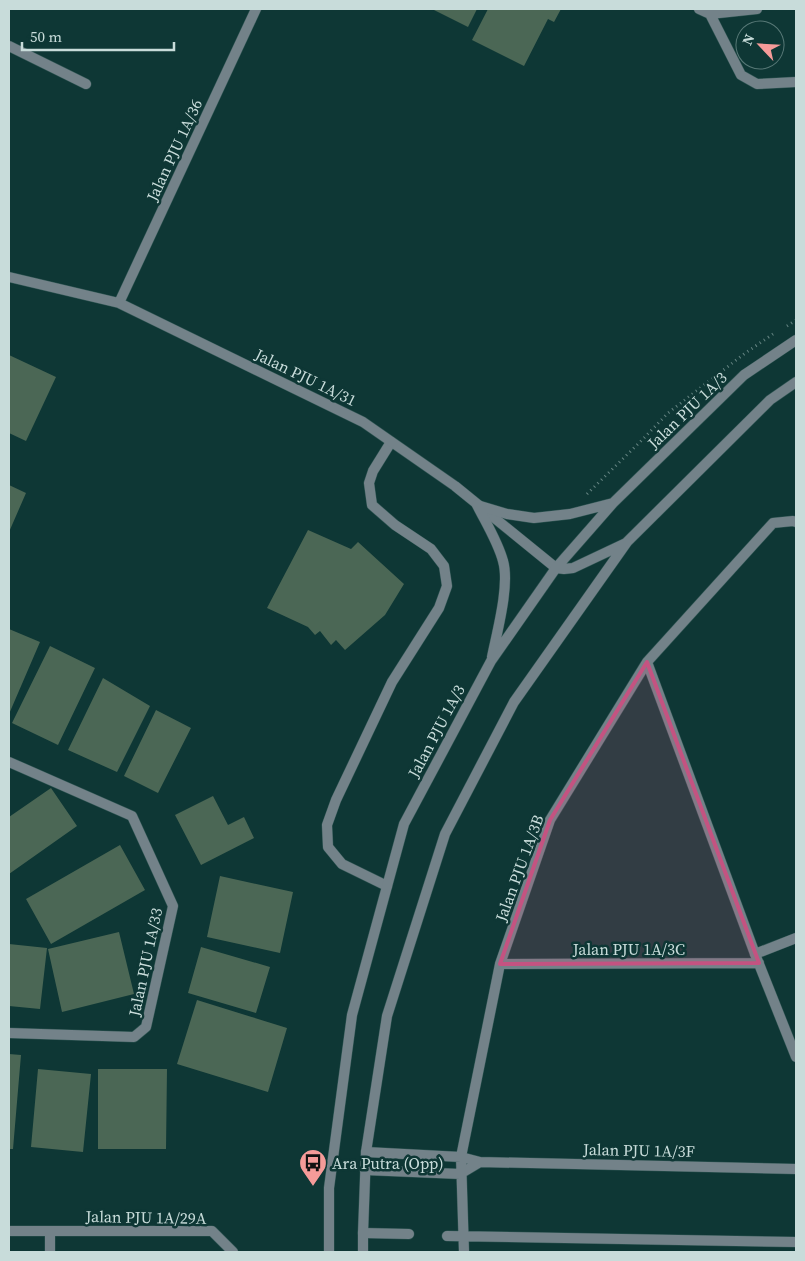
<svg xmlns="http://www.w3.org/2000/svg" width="805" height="1261" viewBox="0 0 805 1261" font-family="'Source Serif 4',serif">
<rect width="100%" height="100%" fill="#0e3735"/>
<path fill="#4b6755" d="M432,9H477L468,27Z
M488,9H561L554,22L548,19L524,66L472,40Z
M9,355L56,377L26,441L9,433Z
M9,485L26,493L9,532Z
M308,530L351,549L358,542L404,584L385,615L345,650L336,640L331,645L320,631L315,635L308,627L267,608Z
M9,629L40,642L9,714Z
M50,646L95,668L58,745L12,723Z
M103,678L150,706L117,772L68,750Z
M156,710L191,728L158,793L124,776Z
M51,788L77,826L9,874V817Z
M213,796L228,825L244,817L254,838L201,865L175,815Z
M120,845L145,890L51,944L26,899Z
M220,876L293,892L280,953L207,937Z
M119,932L134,994L62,1012L48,949Z
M9,944L47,948L40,1009L9,1006Z
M201,947L270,967L256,1013L188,993Z
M197,1000L287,1028L268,1092L177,1064Z
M9,1054L21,1055L13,1149H9Z
M38,1069L91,1074L83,1152L31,1147Z
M98,1069H167L166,1149H98Z"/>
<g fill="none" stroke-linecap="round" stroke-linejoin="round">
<defs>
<path id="service" d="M387,886L342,864L328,847L327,825L336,800L392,682L439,608L447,586L444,566L431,549L395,525L372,505L369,483L373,471L391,442
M755,954L796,938"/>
<path id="minor" d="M699,9L710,14L741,75L757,84L796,82
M710,14L757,9
M9,46L86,84
M9,277L119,303L363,422L455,486L556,568
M119,303L256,9
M647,662L755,954L796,1057
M9,762L132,816L173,906L146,1027L134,1037L9,1033
M500,964L759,963
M366,1152L461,1157L480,1162L796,1169
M365,1170L460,1174L480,1162
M9,1231H212L233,1252
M363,1233L409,1234
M447,1236L796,1242
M50,1252V1231
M464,1252L461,1157L500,964L550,820L647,662L773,523L793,521L796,522"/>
<path id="tertiary" d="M477,505C486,523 498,542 503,561C510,585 497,632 492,657
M477,505L507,514L534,518L570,514L613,503
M556,568L564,569L573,568L626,543
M329,1252V1188L352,1015L404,824L491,661L556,568L613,503L744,375L796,340
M363,1252V1233L366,1152L387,1016L445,834L514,702L627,542L770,400L796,382"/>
</defs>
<use href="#service" stroke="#2f5553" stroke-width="11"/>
<use href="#minor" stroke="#2f5553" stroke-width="11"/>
<use href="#tertiary" stroke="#2f5553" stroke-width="11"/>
<path stroke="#668583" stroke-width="3" stroke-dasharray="1 4" stroke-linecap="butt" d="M787,326L796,320
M587,494L642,440L668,413L744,354L773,334"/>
<use href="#service" stroke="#738289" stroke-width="10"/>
<use href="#minor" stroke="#738289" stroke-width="10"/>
<use href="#tertiary" stroke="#738289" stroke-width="10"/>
</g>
<path fill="#c45381" fill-opacity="0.2" stroke="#c45381" stroke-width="4" stroke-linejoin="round" d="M647,662L759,963L500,964L550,820Z"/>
<defs>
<symbol id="bus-pin" viewBox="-11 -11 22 30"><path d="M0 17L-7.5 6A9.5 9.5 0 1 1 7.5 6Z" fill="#f59b99" stroke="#0e3735"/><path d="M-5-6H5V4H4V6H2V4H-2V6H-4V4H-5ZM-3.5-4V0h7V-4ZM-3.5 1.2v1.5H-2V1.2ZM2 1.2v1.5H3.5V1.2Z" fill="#111"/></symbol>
</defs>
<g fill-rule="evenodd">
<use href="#bus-pin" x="297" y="1147" width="32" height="43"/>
</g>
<g text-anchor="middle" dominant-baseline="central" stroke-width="5" stroke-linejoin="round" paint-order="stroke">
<g font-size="16" fill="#c8dcda" stroke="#0e3735">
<text transform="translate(174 150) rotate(-65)">Jalan PJU 1A/36</text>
<text transform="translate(306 377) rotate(26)">Jalan PJU 1A/31</text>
<text transform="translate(687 410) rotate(-44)">Jalan PJU 1A/3</text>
<text transform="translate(436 731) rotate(-62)">Jalan PJU 1A/3</text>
<text transform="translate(519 868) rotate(-70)">Jalan PJU 1A/3B</text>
<text x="629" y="949">Jalan PJU 1A/3C</text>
<text transform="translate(145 962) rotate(-78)">Jalan PJU 1A/33</text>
<text transform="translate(639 1150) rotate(1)">Jalan PJU 1A/3F</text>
<text transform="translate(146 1217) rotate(1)">Jalan PJU 1A/29A</text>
</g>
<g font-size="16" fill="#c8dcda" stroke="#0e3735" text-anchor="start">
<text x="332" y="1163">Ara Putra (Opp)</text>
</g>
</g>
<rect width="805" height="1261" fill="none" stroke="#c8dcda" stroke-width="20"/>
<g transform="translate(760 45) rotate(295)"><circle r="24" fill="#0e3735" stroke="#587977"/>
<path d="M0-4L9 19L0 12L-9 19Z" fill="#f59b99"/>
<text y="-8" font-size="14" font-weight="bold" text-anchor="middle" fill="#c8dcda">N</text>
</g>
<path d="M22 42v8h152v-8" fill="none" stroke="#c8dcda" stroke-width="2.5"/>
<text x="30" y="42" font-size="15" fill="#c8dcda" stroke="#0e3735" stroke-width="4" paint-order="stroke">50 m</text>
</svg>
